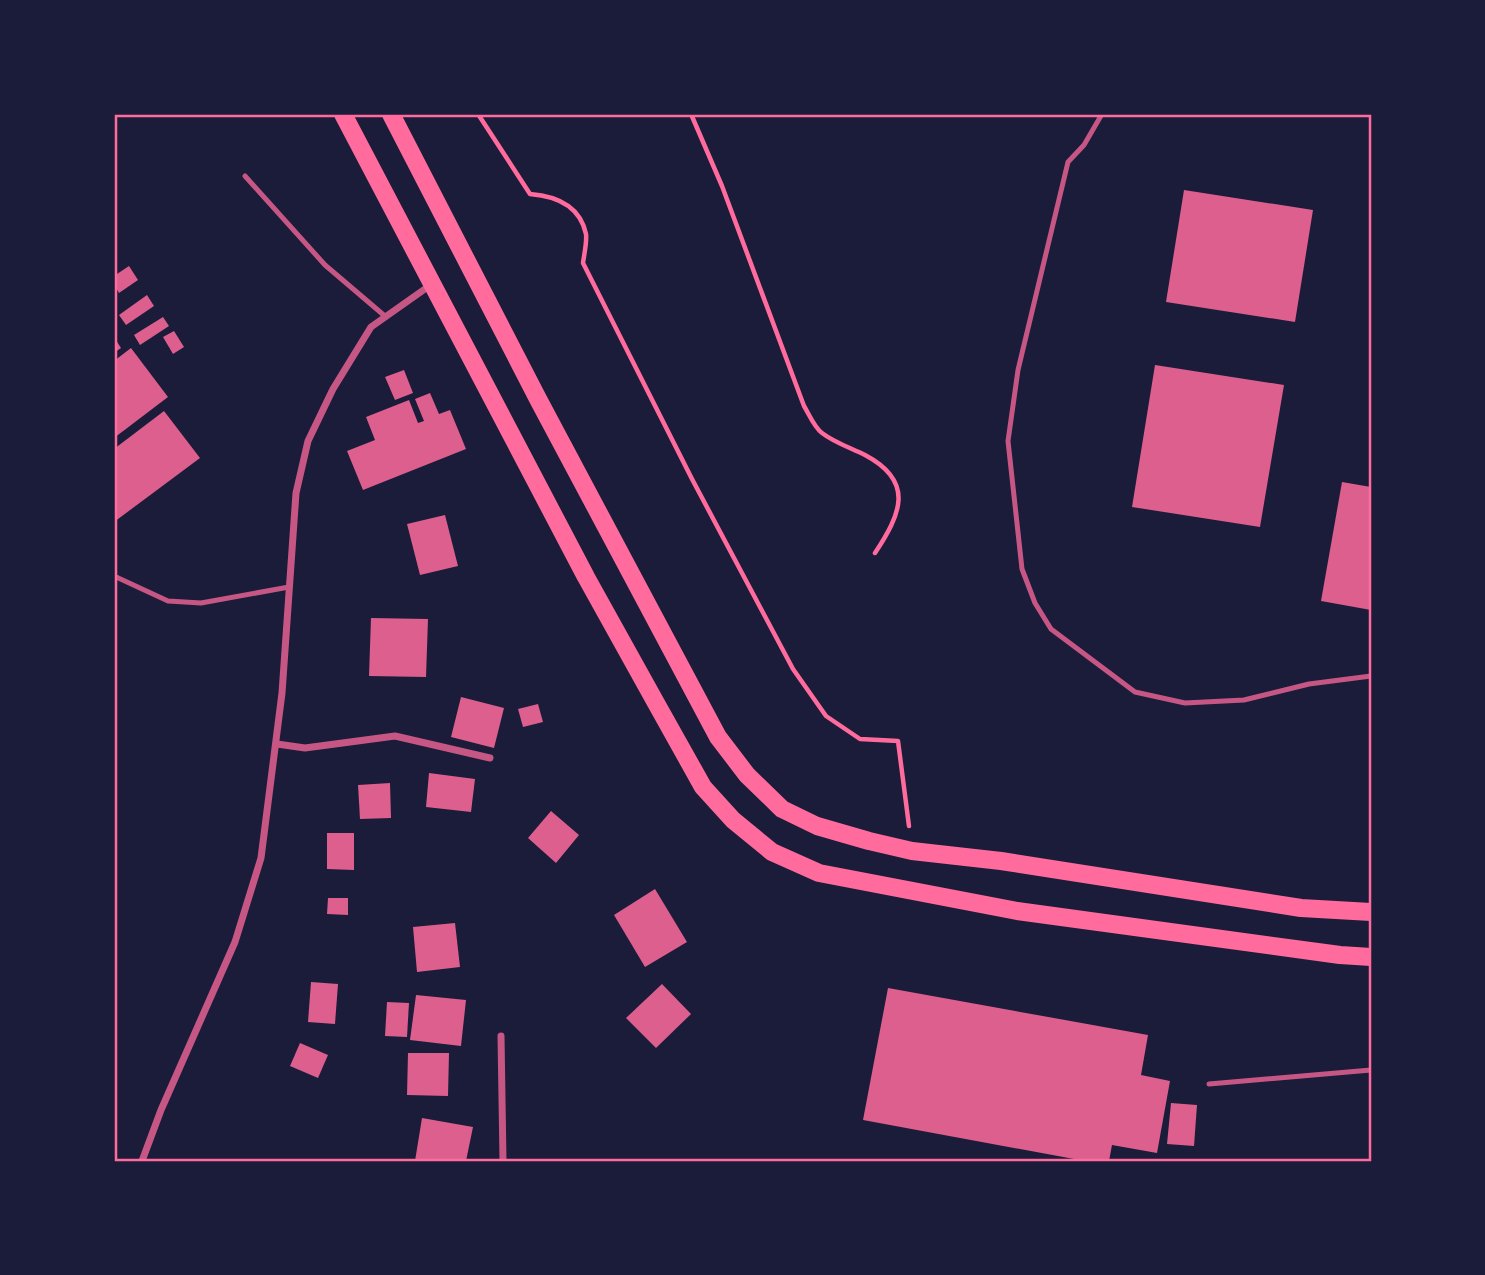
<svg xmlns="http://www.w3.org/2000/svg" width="1485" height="1275" font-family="Literata,serif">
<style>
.building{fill:#dd5f8e}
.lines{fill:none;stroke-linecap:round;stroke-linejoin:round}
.path{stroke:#ff6b9d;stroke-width:4.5}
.service{stroke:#c65784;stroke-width:5}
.minor{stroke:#c65784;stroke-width:7}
.primary{stroke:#ff6b9d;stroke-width:18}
.neatline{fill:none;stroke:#ff6b9d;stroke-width:2.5}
</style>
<rect width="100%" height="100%" fill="#1b1b3a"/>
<g class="building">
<polygon points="1184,190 1313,210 1295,322 1166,302"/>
<polygon points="129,266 138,280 119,293 114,284 114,276"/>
<polygon points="147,295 154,306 126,325 119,315"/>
<polygon points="163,317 169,326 140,345 134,335"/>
<polygon points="174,331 184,347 173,354 163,337"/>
<polygon points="114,337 121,348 114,353"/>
<polygon points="131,348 168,397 114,438 114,361"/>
<polygon points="1155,365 1284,385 1260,527 1132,507"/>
<polygon points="404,370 413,393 395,400 385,377"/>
<polygon points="430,393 439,414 450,410 466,449 363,490 347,451 375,440 366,417 409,400 418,423 424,421 415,399"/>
<polygon points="164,411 200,458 114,522 114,449"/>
<polygon points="1342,482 1371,487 1371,610 1321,601"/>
<polygon points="445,515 458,566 420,575 407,524"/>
<polygon points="371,618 428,619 426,677 369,676"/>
<polygon points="461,697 504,708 494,748 451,737"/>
<polygon points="538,704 543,722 523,727 518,709"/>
<polygon points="429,773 475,779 471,812 426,807"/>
<polygon points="390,783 391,818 360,819 358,785"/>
<polygon points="551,811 579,835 556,863 528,838"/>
<polygon points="327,833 354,833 354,870 327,869"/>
<polygon points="655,889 687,942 645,967 614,915"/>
<polygon points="328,898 348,898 348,915 327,914"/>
<polygon points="455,923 460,967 417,972 413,927"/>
<polygon points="311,982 338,984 335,1024 308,1022"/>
<polygon points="662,984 691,1014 656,1048 626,1018"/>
<polygon points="888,988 1148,1035 1141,1075 1170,1081 1157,1153 1112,1145 1109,1161 1085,1161 863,1120"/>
<polygon points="416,995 466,1000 461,1046 410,1040"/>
<polygon points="387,1002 409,1003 407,1037 385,1036"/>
<polygon points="300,1043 328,1055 318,1078 290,1066"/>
<polygon points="408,1053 449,1053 448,1096 407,1095"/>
<polygon points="1171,1103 1197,1105 1194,1146 1167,1144"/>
<polygon points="422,1118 473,1127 466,1161 415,1161"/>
</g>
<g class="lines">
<g class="path">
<path d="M478,114L530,194C556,196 580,206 586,234C587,243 584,255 583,263L692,479L793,669L826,716L860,739L898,741L909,826"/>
<path d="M691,114L722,186L804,406C809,414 814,427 822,433C835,443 851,448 865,455C916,482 900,515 875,553"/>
</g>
<g class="service">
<polyline points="1102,114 1084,145 1068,162 1018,370 1008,441 1022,569 1035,603 1051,629 1135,692 1185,703 1244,700 1309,684 1371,676"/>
<polyline points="245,176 325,265 386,317"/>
<polyline points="114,576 168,601 201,603 289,587"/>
<polyline points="1209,1084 1371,1070"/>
</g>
<g class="minor">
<polyline points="277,744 305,748 395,736 490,758"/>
<polyline points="501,1036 503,1161"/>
<polyline points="142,1161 161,1110 235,942 261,858 282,693 296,493 308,441 333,389 371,327 432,284"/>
</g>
<g class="primary">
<polyline points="343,114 586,577 656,703 703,787 733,820 772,852 819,873 1017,911 1340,955 1371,957"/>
<polyline points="391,114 538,399 718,737 747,775 782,809 817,826 869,841 912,851 1001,861 1301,908 1371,912"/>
</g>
</g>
<rect width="1485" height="1275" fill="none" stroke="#1b1b3a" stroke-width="231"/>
<rect x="116" y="116" width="1254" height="1044" class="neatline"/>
</svg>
